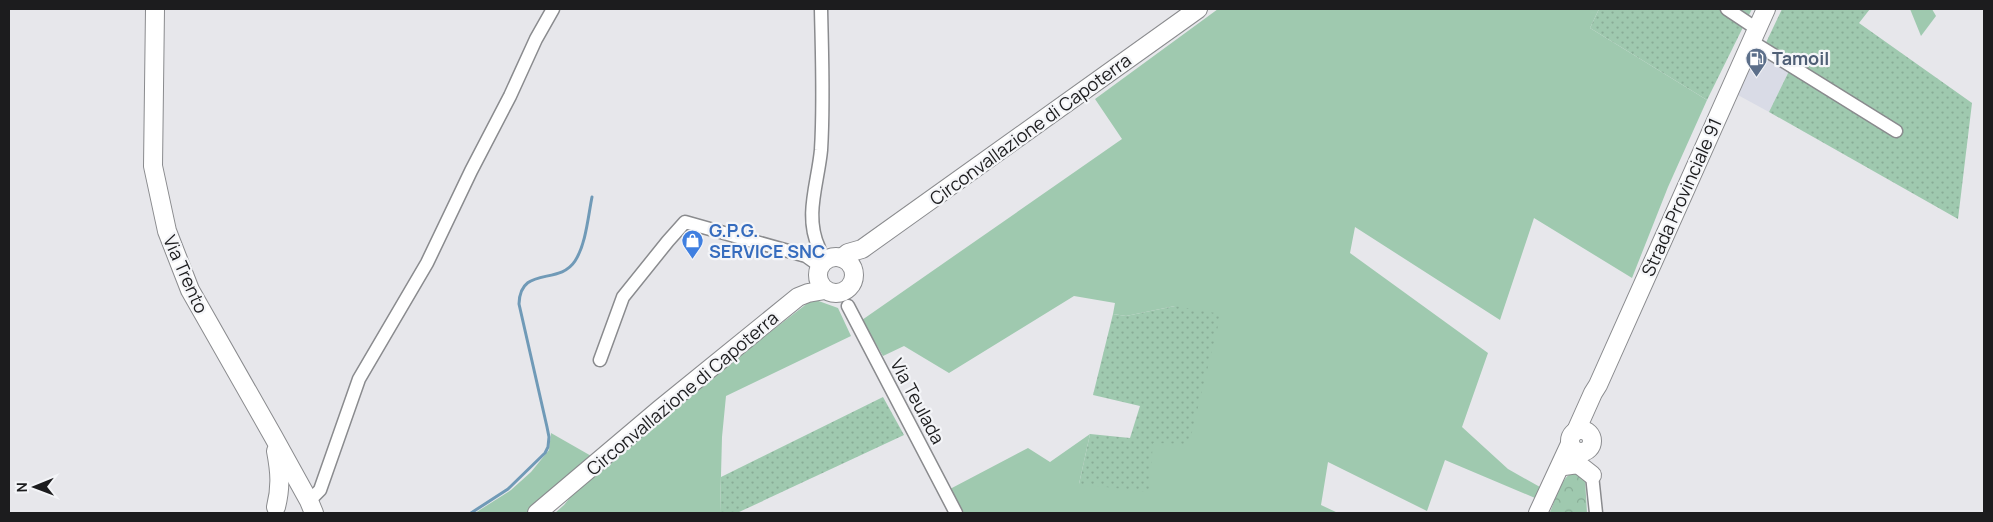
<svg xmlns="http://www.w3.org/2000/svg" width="1993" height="522" font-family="Manrope,sans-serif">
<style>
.built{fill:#d9dbe6}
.grass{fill:#9fc9af}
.park{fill:url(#park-crowns)}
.garden{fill:url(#garden-dots)}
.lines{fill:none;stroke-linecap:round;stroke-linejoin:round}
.stream{stroke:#709ab7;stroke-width:3}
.street-casing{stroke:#8a8b8e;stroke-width:15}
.secondary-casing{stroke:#8a8b8e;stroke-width:20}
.street{stroke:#fff;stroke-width:12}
.secondary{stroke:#fff;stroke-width:18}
.labels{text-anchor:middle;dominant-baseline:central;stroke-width:4.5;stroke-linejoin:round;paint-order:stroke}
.service-label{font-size:18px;font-weight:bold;fill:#4e5e75;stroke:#f4f5f8;text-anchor:start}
.street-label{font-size:18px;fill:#1c1c1e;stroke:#f4f5f8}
.shop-label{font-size:18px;font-weight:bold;fill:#366cbe;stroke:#f4f5f8;text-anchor:start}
</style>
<defs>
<pattern id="park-crowns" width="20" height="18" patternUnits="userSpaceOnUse" patternTransform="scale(1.25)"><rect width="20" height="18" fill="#9fc9af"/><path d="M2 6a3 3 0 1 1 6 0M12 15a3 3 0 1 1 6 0" fill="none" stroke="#88ac96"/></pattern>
<pattern id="garden-dots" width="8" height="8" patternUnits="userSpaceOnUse" patternTransform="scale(1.25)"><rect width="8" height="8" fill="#9fc9af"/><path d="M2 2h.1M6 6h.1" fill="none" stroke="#88ac96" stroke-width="1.8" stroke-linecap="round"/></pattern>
</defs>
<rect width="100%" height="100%" fill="#e7e7eb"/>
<polygon class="built" points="1756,49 1790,69 1769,112 1736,94"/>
<g class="grass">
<polygon points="1218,9 1599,9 1590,28 1707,100 1668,187 1632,278 1534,218 1500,320 1355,227 1350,253 1488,353 1462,427 1508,469 1540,487 1535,498 1445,460 1427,511 1328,462 1321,505 1338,513 964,513 950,489 1028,448 1050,462 1090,434 1079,484 1153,443 1175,306 1126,316 1113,314 1115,303 1074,296 949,373 904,346 883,356 862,320 1122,139 1095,99"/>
<polygon points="1910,9 1932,9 1936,16 1921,36"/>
<polygon points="813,299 838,308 851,336 726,396 722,437 720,513 555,513 564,505 576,490 688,395"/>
<polygon points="551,433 593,457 528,513 475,513 511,490 531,472 549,450"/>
</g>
<path class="park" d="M1576,472L1585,479L1587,513L1550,512C1556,499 1561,474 1576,472Z"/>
<g class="garden">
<polygon points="1599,9 1752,9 1707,100 1590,28"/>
<polygon points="1782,9 1870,9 1859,23 1972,103 1958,219 1769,112 1790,69 1762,51"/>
<polygon points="1175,306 1221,314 1189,444 1153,443 1149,492 1079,484 1090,434 1130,438 1140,406 1093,395 1113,314 1126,316"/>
<polygon points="883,397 904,435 737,513 720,513 721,477"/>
</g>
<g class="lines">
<path class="stream" d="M471,513L508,489L545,453L548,447L549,437L547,427L519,304C520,265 559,286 575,261C586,244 588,217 592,197"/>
<defs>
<g id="street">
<polyline points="1727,9 1757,29"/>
<polyline points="1751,41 1896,131"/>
<path d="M819,248C804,216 818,183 821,150C824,103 822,56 821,9"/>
<polyline points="848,306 956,513"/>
<polyline points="600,360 623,297 668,241 685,222 806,256 820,266"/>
<polyline points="1592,475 1596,513"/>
<polyline points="309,501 320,490 359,379 427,263 471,171 510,96 536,39 553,9"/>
</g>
<g id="secondary">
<polyline points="155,9 153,166 167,231 190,290 273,436 309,501 314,513"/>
<circle cx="836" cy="275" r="18"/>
<polyline points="842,258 848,253 862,249 1198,9"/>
<circle cx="1581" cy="441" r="11"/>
<polyline points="1576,431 1593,393 1598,385 1766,9"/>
<path d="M276,451C280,472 281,487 276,507"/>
<polyline points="1564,466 1578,464 1592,475"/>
<polyline points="537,513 660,409 798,297 808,293 825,290"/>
<polyline points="1538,513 1570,444"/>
</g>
</defs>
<use href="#street" class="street-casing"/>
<use href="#secondary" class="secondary-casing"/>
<use href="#street" class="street"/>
<use href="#secondary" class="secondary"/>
</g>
<defs>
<symbol id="fuel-pin" viewBox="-11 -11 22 30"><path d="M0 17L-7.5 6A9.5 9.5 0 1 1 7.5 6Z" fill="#5c6f8a" stroke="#f4f5f8"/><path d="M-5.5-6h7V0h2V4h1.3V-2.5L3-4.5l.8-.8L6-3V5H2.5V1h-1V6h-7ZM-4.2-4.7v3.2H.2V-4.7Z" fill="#fff"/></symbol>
<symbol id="shop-pin" viewBox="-11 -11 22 30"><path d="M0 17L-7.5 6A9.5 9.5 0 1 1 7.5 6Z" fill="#3f7fe0" stroke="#f4f5f8"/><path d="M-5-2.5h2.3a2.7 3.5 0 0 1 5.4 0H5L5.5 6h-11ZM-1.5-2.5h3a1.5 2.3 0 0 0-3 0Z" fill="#fff"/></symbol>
</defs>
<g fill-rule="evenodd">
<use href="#fuel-pin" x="1744" y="46" width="25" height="34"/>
<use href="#shop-pin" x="680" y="228" width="25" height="34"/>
</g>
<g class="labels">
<g class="service-label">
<text x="1772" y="58">Tamoil</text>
</g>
<g class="street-label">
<text transform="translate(1030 129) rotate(-36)">Circonvallazione di Capoterra</text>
<text transform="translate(1681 197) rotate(-66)">Strada Provinciale 91</text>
<text transform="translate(186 274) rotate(66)">Via Trento</text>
<text transform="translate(682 393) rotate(-40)">Circonvallazione di Capoterra</text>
<text transform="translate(918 401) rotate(62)">Via Teulada</text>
</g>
<g class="shop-label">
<text x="709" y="230">G.P.G.<tspan x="709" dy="21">SERVICE SNC</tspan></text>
</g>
</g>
<rect width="1993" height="522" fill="none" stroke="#1c1c1e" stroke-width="20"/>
<g transform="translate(35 487) rotate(269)" stroke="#f4f5f8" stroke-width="4" paint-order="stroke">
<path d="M0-4L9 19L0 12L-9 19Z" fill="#1c1c1e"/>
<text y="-8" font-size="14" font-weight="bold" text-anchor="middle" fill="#1c1c1e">N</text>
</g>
</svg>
